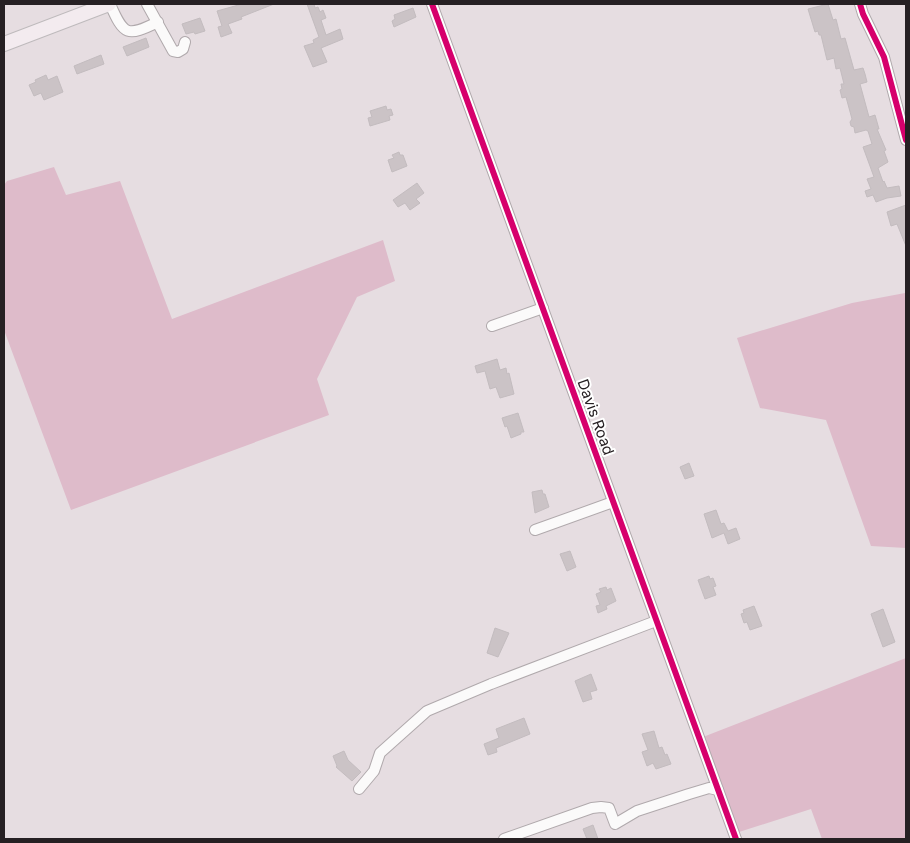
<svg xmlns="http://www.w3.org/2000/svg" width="910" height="843" font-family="Inter,sans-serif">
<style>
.green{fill:#debbca}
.building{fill:#cbc3c6;stroke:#c3bcbf}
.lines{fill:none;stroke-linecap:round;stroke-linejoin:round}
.minor-casing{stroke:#b0a9ac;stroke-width:12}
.major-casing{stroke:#bebabc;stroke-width:16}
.minor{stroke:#fbfafa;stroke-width:10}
.major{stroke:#f3ebef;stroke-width:14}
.cycleway-casing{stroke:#fff;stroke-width:9}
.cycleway{stroke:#d6006c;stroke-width:6}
.labels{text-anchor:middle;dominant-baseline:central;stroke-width:4;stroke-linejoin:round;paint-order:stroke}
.street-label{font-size:15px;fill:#262023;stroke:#fff}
</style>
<rect width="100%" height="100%" fill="#e6dde1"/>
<g class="green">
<polygon points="54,167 66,195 120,181 172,319 383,240 395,281 357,297 317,379 329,415 71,510 4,330 4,185 7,181"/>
<polygon points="905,293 906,548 871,546 826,420 760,408 737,338 852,303"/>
<polygon points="906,658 906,839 822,839 811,809 739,832 703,737"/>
</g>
<g class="building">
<polygon points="242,4 274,4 241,17 242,19 228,24 232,33 221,37 218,27 222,26 217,11"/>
<polygon points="307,4 314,4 315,8 318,7 320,12 323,10 326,18 321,20 326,35 340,29 343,39 321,48 327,62 313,67 304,46 314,43 313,40 319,37"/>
<polygon points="828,4 833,20 836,19 841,39 845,38 854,70 863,68 865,74 867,82 860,84 869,117 875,115 879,129 877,129 886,150 884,151 888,162 878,168 883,182 884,181 887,188 899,186 901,196 887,198 876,202 873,195 867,197 865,191 871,189 867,179 874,177 863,147 872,144 868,131 866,130 855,133 854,127 851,126 850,122 852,119 846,97 842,98 840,90 842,89 841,84 844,84 840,68 836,69 834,58 827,60 821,35 819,35 818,31 815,32 808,9"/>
<polygon points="413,8 416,17 394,27 392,21 395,19 394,15"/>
<polygon points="200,18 205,31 195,34 194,32 186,34 182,24"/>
<polygon points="146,38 149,47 127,56 123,47"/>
<polygon points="101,55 104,64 77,74 74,66"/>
<polygon points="46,75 48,80 57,76 63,92 44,100 41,93 34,96 29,85 36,82 35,80"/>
<polygon points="386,106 387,110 391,109 393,115 389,116 390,120 370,126 368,118 372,117 370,111"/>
<polygon points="399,152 400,155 403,155 407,166 392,172 388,160 394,158 392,155"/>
<polygon points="417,183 424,193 416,199 420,203 410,210 405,203 398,207 393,200"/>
<polygon points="906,205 906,246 897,224 891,226 887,212"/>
<polygon points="497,359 500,370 506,368 507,374 509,373 514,394 500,398 496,387 490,389 485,371 477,373 475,366"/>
<polygon points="518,413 524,432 521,432 521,434 511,438 507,426 505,427 502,418"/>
<polygon points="689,463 694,476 685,479 680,467"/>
<polygon points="542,490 543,494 545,494 549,507 535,513 532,492"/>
<polygon points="716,510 721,524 724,523 728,531 736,528 740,539 728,544 724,533 712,538 704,514"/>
<polygon points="570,551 576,567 567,571 560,554"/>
<polygon points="709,576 710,579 713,578 716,586 713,587 716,595 705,599 698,580"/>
<polygon points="606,587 607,590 611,588 616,601 606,606 607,609 598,613 596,606 600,605 596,594 601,592 599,589"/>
<polygon points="754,606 762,626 750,630 747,622 744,623 741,614 744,613 743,610"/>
<polygon points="883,609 895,642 883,647 871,614"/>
<polygon points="495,628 509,633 498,657 487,653"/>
<polygon points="591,674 597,690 590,692 592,699 583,702 575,681"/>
<polygon points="524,718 530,734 496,748 497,752 488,755 484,744 499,738 496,729"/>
<polygon points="654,731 659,748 662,747 665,755 667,754 671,764 656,769 653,763 647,766 642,752 648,750 642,734"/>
<polygon points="344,751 348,760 361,772 352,781 336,767 337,766 333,756"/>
<polygon points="593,825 598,839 587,839 583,829"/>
</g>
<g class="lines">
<defs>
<g id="minor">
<path d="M110,4C124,36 127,37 158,22"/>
<polyline points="147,4 173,51 178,52 183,49 185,42"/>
<polyline points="432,4 736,839"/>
<polyline points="860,4 863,14 884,57 906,140"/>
<polyline points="492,326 543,308"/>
<polyline points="535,530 613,502"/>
<polyline points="359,789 374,771 380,753 427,711 491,684 656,621"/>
<polyline points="504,839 592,808 601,807 609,808 615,824 637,811 689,794 709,788 718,790"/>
</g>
<polyline id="major" points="4,44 109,4"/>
</defs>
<use href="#minor" class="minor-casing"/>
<use href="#major" class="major-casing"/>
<use href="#minor" class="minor"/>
<use href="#major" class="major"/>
<defs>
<g id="cycleway">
<polyline points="432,4 736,839"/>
<polyline points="860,4 863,14 884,57 906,140"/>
</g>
</defs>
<use href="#cycleway" class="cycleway-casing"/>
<use href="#cycleway" class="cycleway"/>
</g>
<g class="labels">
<g class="street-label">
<text transform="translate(596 417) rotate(70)">Davis Road</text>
</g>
</g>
<rect width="910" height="843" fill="none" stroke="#262023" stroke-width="10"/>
</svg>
